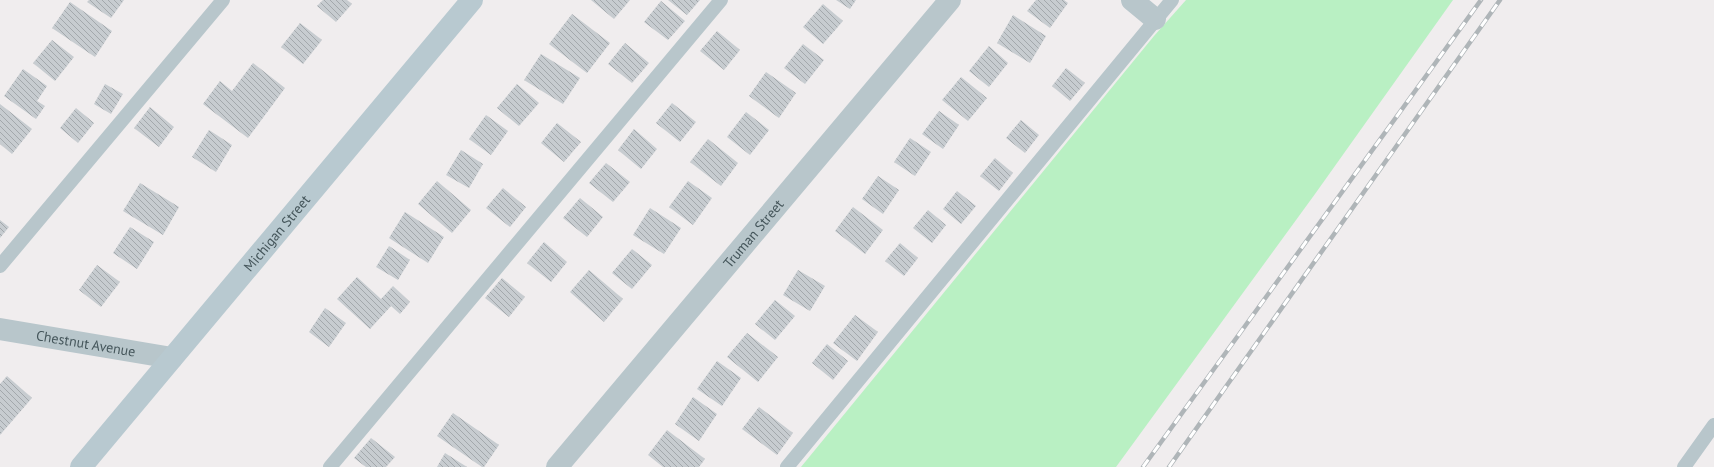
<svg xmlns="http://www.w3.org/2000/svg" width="1714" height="467" font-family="'PT Sans',sans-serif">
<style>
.green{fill:#b9f0c3}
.building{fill:url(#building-back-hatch)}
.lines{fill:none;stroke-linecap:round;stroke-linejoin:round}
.service{stroke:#b8c6cb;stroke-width:14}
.minor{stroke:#b8c6cb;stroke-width:22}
.secondary{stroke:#b8c9d0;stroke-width:22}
.rail-casing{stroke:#afb5b8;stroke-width:4.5}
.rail{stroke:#fff;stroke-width:3;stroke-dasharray:9;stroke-linecap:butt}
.labels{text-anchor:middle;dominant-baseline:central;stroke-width:4;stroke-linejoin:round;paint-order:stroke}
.street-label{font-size:14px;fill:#45565b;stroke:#fff}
</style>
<defs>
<pattern id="building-back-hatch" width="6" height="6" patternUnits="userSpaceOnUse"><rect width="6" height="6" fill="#c7ccd0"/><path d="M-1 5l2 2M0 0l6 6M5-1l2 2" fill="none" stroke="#a3a8ac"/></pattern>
</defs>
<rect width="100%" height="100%" fill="#f0edee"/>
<polygon class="green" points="1186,0 1453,0 1315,194 1116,467 801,467 1154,36"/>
<g class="building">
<polygon points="89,0 124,0 111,18 87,2"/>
<polygon points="323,0 347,0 352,4 336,22 317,6"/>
<polygon points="591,0 630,0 614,19"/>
<polygon points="668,0 700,0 687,15"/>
<polygon points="836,0 856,0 850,9"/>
<polygon points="1036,0 1064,0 1068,3 1050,28 1027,11"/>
<polygon points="661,1 685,21 668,40 644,22"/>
<polygon points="70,2 112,31 95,57 52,28"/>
<polygon points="823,4 843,21 823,44 803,27"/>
<polygon points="572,14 610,43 587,73 549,44"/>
<polygon points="1013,15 1046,36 1030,63 997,43"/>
<polygon points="300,23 322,40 303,64 281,47"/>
<polygon points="717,31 740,50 724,70 700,51"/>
<polygon points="52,40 74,57 55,81 33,63"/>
<polygon points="625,43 649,63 632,83 608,64"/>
<polygon points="803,44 824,60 805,84 784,68"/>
<polygon points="989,46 1008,63 989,87 969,71"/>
<polygon points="541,54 580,78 563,104 524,80"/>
<polygon points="253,63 285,88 248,138 203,104 220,81 232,91"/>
<polygon points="1066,68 1085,83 1070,101 1052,86"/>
<polygon points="23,69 47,86 37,101 45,106 36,119 4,96"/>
<polygon points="766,72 796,93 779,118 749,96"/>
<polygon points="961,77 987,98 968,121 942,100"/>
<polygon points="105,84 123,94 111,114 94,104"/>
<polygon points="517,84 539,103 519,126 497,108"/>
<polygon points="672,103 696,122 680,142 656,123"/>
<polygon points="0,104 32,129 12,154 0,144"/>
<polygon points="150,107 174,127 159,147 134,128"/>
<polygon points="76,108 94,123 78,143 60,128"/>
<polygon points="939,111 959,125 943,149 922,134"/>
<polygon points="746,112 769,130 750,155 727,137"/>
<polygon points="486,115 508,131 491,155 469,139"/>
<polygon points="1021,120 1039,135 1025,153 1006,138"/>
<polygon points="557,123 581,142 564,162 541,143"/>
<polygon points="634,129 657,149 641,169 618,150"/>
<polygon points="209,130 232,145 216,172 192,157"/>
<polygon points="910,138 931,152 915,176 894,162"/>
<polygon points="708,139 738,163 721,186 690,162"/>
<polygon points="461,150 483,164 469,188 446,175"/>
<polygon points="995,158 1013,173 999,191 980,176"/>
<polygon points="606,163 630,182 613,202 589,183"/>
<polygon points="878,176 899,190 883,214 862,199"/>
<polygon points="437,181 471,210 452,233 418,204"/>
<polygon points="688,181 712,198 693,225 669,207"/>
<polygon points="140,183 179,207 163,235 123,211"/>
<polygon points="503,188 526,207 510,227 486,208"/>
<polygon points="957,191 976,206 961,224 943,209"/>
<polygon points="580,198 603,217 587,237 563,218"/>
<polygon points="853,207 883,230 865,254 835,231"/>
<polygon points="650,208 681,228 664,254 633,235"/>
<polygon points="928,210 946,225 932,243 913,228"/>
<polygon points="405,212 444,237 428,263 389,238"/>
<polygon points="0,220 9,227 0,238"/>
<polygon points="130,227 154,242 137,269 113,253"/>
<polygon points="544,242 567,262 551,282 527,263"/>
<polygon points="900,243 918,258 904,276 885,261"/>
<polygon points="389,246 410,260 398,280 376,267"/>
<polygon points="632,249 652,265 632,289 612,273"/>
<polygon points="97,265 120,282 101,307 79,290"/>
<polygon points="589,270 623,299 604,322 570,292"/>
<polygon points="798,270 825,286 810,311 783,295"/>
<polygon points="357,277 381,299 393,286 410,302 400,314 391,306 370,329 337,299"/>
<polygon points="502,278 525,297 509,317 485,298"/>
<polygon points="775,300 795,316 775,340 755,324"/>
<polygon points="325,308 346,323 329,347 309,332"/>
<polygon points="855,315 878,332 857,361 833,343"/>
<polygon points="747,333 778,357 758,382 727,357"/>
<polygon points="827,344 848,361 833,380 812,363"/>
<polygon points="717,361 741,378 722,406 697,389"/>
<polygon points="7,376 32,398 0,435 0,384"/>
<polygon points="693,397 717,414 699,441 675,424"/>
<polygon points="759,407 793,433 777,455 742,429"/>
<polygon points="453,413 499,445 484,467 482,467 437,436"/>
<polygon points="667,430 705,459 699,467 663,467 648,455"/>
<polygon points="371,438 395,457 386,467 366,467 354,458"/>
<polygon points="445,453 467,467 437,467"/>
</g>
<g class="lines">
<g class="service">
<polyline points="0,266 223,0"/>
<polyline points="330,467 721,0"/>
<polyline points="787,467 1172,0"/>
<polyline points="1684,467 1714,425"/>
</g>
<g class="minor">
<polyline points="1132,0 1155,19"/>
<path id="s1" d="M0,329L172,358"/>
<path id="s2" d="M557,467L950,0"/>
</g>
<path class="secondary" id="s3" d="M81,467L472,0"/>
<defs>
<g id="rail">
<polyline points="1143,467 1481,0"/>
<polyline points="1169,467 1500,0"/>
</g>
</defs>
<use href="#rail" class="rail-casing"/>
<use href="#rail" class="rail"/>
</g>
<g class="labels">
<g class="street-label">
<text stroke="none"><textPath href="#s3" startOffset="305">Michigan Street</textPath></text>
<text stroke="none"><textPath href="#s2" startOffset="305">Truman Street</textPath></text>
<text stroke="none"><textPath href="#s1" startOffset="87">Chestnut Avenue</textPath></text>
</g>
</g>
</svg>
